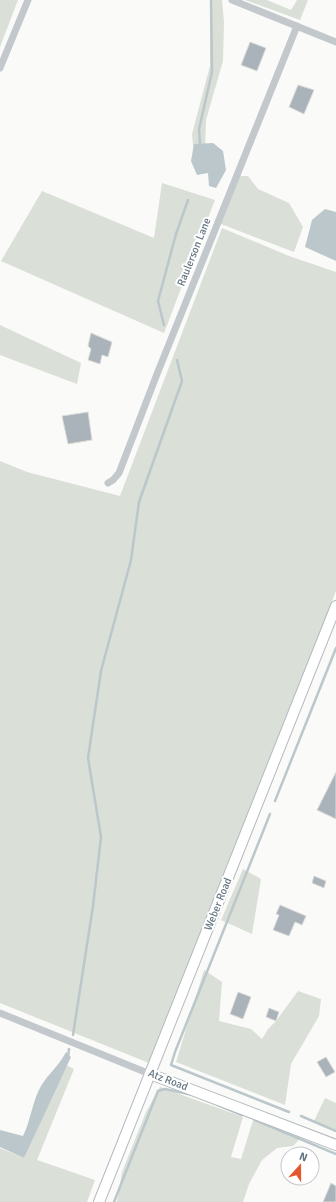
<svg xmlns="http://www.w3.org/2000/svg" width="336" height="1202" font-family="Signika,sans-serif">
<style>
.green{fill:#dadfd7}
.water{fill:#bbc7cb}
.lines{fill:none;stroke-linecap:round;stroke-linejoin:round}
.stream{stroke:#bbc7cb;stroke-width:2.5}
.building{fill:#aab3b9;stroke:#dcdcda}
.secondary-casing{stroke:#b3babf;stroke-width:12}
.street{stroke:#c3c8cc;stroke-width:7}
.secondary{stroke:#fff;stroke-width:10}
.labels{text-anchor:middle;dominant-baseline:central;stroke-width:4;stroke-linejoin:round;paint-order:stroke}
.street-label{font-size:11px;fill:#657683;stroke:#fff}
</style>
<rect width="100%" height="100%" fill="#fafaf8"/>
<g class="green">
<polygon points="0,0 18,0 0,47"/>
<polygon points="210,0 222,0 224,22 223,61 206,120 205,154 194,156 192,134 210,66"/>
<polygon points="245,0 267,0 291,10 297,0 308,0 300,20"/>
<polygon points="241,176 248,176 258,189 289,203 303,227 294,252 221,224 238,178"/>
<polygon points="162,183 215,200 164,333 1,261 42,191 154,238"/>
<polygon points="222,228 289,256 336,272 336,591 149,1063 0,1003 0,461 27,472 120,496"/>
<polygon points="0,325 81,363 77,384 0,355"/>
<polygon points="243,869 261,879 252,934 221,920"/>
<polygon points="204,970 222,982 219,1021 251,1029 262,1039 268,1029 276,1021 298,991 321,999 319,1016 291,1064 285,1105 176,1062"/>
<polygon points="66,1065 74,1069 37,1160 95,1180 87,1202 0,1202 0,1148 24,1158"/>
<polygon points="160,1087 243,1117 231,1157 241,1159 255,1114 306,1133 293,1146 277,1148 262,1160 249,1184 243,1202 117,1202 122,1172 146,1112"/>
<polygon points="325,1098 336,1103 336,1130 314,1121"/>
</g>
<g class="water">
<polygon points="213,143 223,151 226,170 216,188 209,186 208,173 197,175 191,161 194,144"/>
<polygon points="325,209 336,212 336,261 305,247 312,220"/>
<path d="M66,1052L71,1057L24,1158L0,1147V1130L23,1136C31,1120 32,1102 41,1086C48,1074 59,1066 66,1052Z"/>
</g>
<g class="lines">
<g class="stream">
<polyline points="200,145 199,129 212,72 211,0"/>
<polyline points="164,325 158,301 176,234 188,200"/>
<polyline points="275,801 336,648"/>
<polyline points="270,814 175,1052 171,1065 289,1112"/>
<polyline points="73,1035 93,906 101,837 88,758 101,671 131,560 139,502 182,381 177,360"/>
<polyline points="68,1057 69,1049"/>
<polyline points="218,1105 242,1115"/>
<polyline points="301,1116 336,1131"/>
<polyline points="255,1120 336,1154"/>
<polyline points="114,1202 158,1091 165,1089 193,1095"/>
</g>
</g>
<g class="building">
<polygon points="250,42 266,48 257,71 241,65"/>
<polygon points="298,85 314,90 304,114 289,107"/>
<polygon points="91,333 112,342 108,357 102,355 100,364 88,360 91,349 88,346"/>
<polygon points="88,412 92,440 68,444 62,416"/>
<polygon points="336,772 336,819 317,810"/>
<polygon points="314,876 326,881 324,888 312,883"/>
<polygon points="280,905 306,916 302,925 295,922 289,936 273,930 279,915 276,914"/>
<polygon points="238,992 251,997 243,1019 230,1014"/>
<polygon points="269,1008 279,1012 276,1021 266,1017"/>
<polygon points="326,1057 335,1072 326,1077 317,1062"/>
<polygon points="331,1183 336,1186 336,1202 323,1202"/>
</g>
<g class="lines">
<defs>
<g id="secondary">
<polyline points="150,1074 336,1145"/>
<polyline points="99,1202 336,606"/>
</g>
</defs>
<use href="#secondary" class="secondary-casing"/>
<g class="street">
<polyline points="232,0 336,42"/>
<polyline points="0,68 28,0"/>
<polyline points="108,483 113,480 119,473 157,374 297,26"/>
<polyline points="0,1013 150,1074"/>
</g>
<use href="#secondary" class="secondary"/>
</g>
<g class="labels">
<g class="street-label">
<text transform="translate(194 252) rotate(-68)">Raulerson Lane</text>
<text transform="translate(218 904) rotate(-68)">Weber Road</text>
<text transform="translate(168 1080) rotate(21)">Atz Road</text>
</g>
</g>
<g transform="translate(300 1166) rotate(21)"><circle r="19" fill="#ffffff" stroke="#c1c8cd"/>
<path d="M0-3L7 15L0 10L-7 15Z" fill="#e4572e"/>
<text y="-6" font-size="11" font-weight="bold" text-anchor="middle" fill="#657683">N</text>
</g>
</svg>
